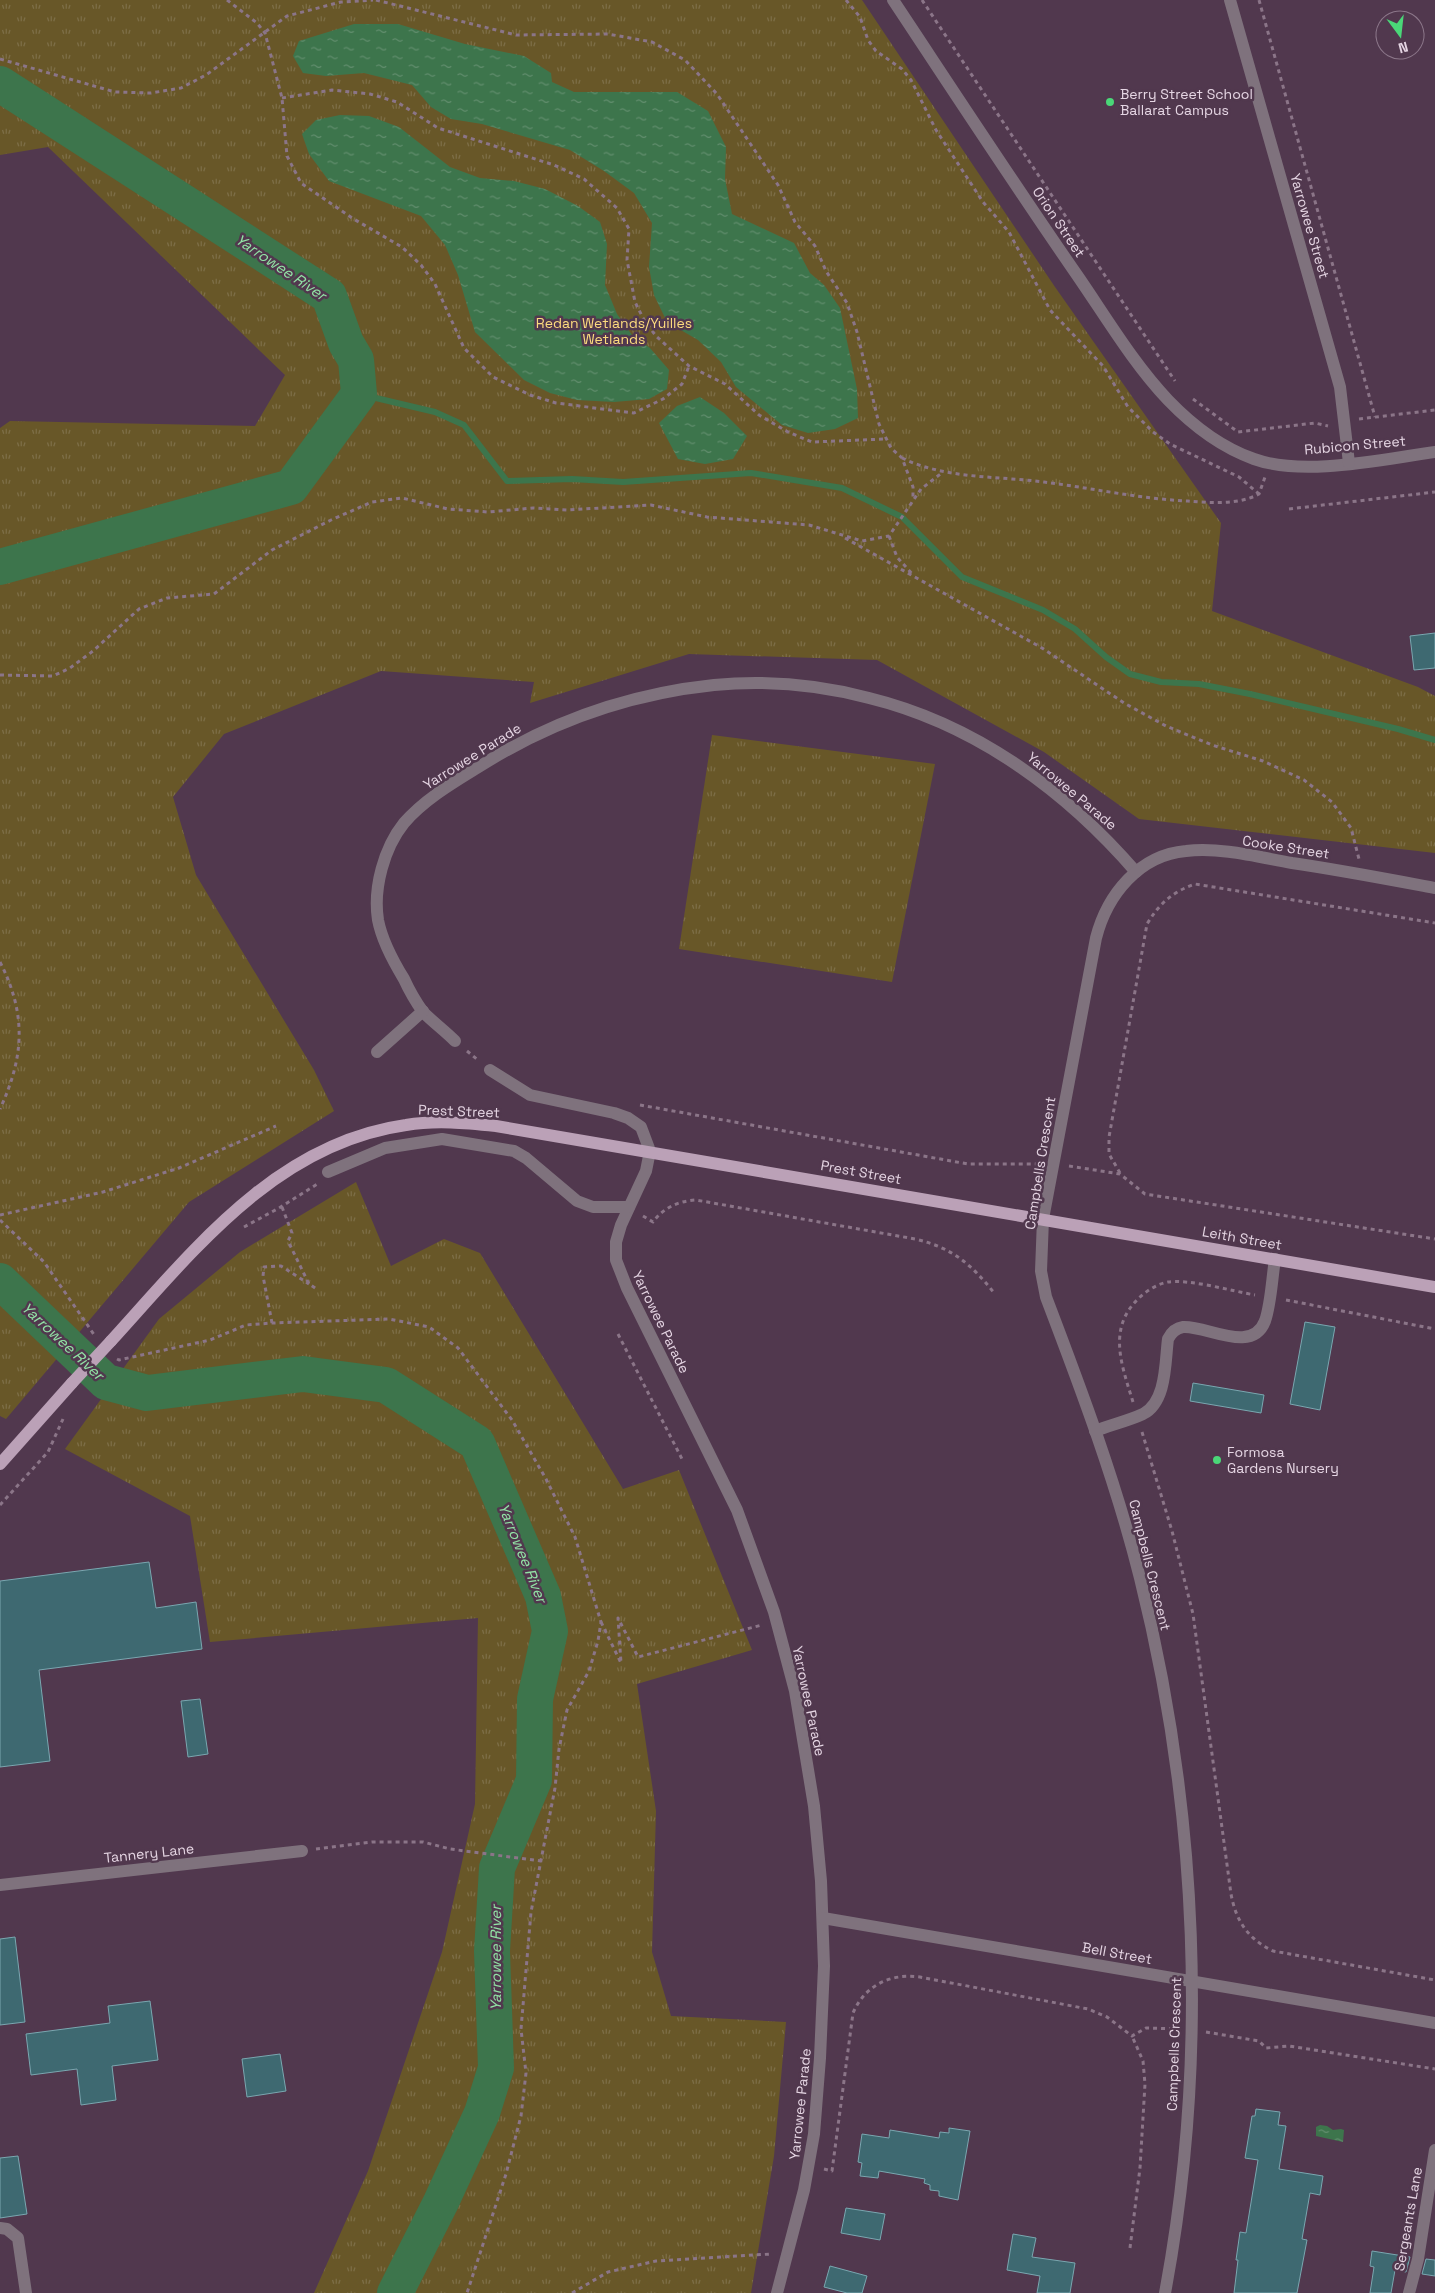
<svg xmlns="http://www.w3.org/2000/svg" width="1435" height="2293" font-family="'Space Grotesk',sans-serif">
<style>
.park{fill:url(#park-tufts)}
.water{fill:url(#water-ripples)}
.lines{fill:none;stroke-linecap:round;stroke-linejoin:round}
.stream{stroke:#3d754c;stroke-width:6}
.river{stroke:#3d754c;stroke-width:36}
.building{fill:#3e6971;stroke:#7aa7b0}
.path{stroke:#8b7588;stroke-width:3;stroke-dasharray:4 4;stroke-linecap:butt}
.minor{stroke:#7f727d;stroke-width:12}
.major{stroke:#bba1b7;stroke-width:12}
.major-bridge{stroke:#bba1b7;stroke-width:12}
.poi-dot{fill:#4ad778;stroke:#51384e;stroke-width:2}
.labels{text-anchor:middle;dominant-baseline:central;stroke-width:5;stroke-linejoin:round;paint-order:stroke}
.poi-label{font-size:14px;fill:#e5d5e3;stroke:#51384e;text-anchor:start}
.street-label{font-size:14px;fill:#e5d5e3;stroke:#51384e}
.park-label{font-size:14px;fill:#fcdb7e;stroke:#51384e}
.water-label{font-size:15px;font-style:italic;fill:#92e3a5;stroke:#51384e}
</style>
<defs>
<pattern id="park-tufts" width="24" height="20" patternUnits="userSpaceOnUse" patternTransform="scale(1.25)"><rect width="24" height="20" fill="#685728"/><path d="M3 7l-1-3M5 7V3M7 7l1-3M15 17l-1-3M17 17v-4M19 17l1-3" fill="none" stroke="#7d6e47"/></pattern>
<pattern id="water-ripples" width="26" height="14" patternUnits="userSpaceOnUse" patternTransform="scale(1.25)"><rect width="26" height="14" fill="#3d754c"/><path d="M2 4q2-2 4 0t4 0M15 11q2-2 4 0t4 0" fill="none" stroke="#628e6e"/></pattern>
</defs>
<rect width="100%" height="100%" fill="#51384e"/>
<g class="park">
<polygon points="0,0 862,0 1055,287 1221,523 1212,611 1418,687 1435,696 1435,853 1139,819 1044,752 877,660 689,654 530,703 534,682 381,671 224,734 173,797 196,875 314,1070 334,1111 189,1202 6,1419 0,1416 0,428 10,421 255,426 285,375 48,147 0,155"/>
<polygon points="712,735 935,764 892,982 679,949"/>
<polygon points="356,1182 391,1266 444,1239 480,1253 623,1489 679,1470 752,1650 637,1684 656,1811 652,1952 671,2016 786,2022 774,2156 751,2293 314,2293 368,2171 442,1952 475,1804 478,1618 210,1642 190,1516 65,1449 159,1319 240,1252"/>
</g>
<g class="water">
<polygon points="354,24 398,24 465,44 524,56 551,73 552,82 574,92 677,92 708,111 726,147 725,179 732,214 794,243 810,273 824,285 840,308 857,389 858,418 835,429 808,433 782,425 736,387 721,362 698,340 667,322 654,295 649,267 652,223 634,193 604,171 570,150 482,124 451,119 431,107 412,85 364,73 326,76 303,73 293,56 299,41"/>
<polygon points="340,115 369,116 399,127 450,167 480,178 514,181 545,189 578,206 600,222 607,244 605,285 617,314 632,335 650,348 669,370 667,389 649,399 614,402 577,400 550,393 524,380 475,332 458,275 445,245 421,216 329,181 309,154 302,134 316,120"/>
<polygon points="700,397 724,413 747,436 733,459 705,464 678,459 659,423 677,406"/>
<polygon points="1320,2125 1327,2126 1333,2130 1341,2129 1344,2130 1343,2142 1316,2136 1316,2127"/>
</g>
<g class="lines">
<polyline class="stream" points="359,394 435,412 464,425 507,481 572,479 623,482 751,473 842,488 902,517 962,577 1043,610 1075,629 1106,657 1130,674 1161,682 1199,684 1250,694 1398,729 1435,740"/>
<g class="river">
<polyline points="0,84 329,296 346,343 356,360 359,394 291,487 0,567"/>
<polyline points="0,1281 106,1382 147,1393 303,1374 386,1385 477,1443 543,1596 550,1631 535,1699 534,1780 497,1868 492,1951 496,2068 482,2113 441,2202 395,2293"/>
</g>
</g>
<g class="building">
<polygon points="1435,633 1435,668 1414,670 1410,636"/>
<polygon points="1305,1322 1335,1327 1320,1410 1290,1404"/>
<polygon points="1193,1383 1264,1395 1261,1413 1190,1401"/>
<polygon points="149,1562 156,1608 196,1602 202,1649 39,1670 50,1761 0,1767 0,1581"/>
<polygon points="200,1699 208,1754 188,1757 181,1701"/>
<polygon points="15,1937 25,2022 0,2025 0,1939"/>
<polygon points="150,2001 158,2060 112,2066 116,2100 81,2105 77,2069 31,2075 26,2034 110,2023 108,2006"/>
<polygon points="280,2054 286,2091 247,2097 242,2059"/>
<polygon points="1256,2109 1280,2112 1278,2125 1286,2126 1279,2169 1323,2176 1320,2195 1310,2193 1302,2239 1307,2240 1297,2293 1234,2293 1238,2260 1236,2260 1240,2232 1246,2233 1258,2160 1245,2158 1252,2116 1255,2116"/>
<polygon points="949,2128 970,2131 958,2200 939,2196 939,2191 930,2190 930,2185 924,2183 925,2179 879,2171 878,2178 860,2176 862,2163 858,2162 862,2134 889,2138 890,2130 939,2138 940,2132 949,2133"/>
<polygon points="18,2156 27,2214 0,2218 0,2158"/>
<polygon points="846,2208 885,2214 880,2240 841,2233"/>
<polygon points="1013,2234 1036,2238 1032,2257 1075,2263 1070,2293 1037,2293 1040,2276 1007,2270"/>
<polygon points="1372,2251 1410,2257 1406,2272 1395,2270 1391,2293 1370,2293 1374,2267 1370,2266"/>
<polygon points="1426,2259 1435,2260 1435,2276 1422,2274"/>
<polygon points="830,2266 867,2276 862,2293 847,2293 824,2287"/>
</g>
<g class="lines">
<g class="path">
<polyline points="227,0 257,23 265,33 282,98 287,156 301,183 352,218 402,247 421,265 435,284 464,348 493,377 530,395 556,403 634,413 663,399 682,384 689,366"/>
<polyline points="376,0 516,35 608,34 652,42 685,60 717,94 778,185 795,222 815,246 826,271 847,303 857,332 879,424 891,448 902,458 913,487 913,499"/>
<polyline points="846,0 860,17 868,40 876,51 902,69 911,80 936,130 983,202 1009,232 1050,310 1103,366 1128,407 1153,432 1170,444 1239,477 1259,494"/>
<polyline points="922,0 1175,381"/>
<polyline points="1259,0 1375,417"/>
<polyline points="0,59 115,92 151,93 181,88 206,75 287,16 341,2 373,0"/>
<polyline points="282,98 332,90 370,94 397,102 438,128 554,165 584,179 617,208 629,229 627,260 635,302 644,320 656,336 689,366 725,384 759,415 788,432 812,442 886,439"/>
<polyline points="1193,399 1238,432 1315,423 1328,426"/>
<polyline points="1359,419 1435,410"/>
<path d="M902,458C945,479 997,476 1044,482C1091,488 1141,499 1188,501C1210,503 1239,505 1259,494L1265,477"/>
<polyline points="1289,509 1435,492"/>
<polyline points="889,536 897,557 913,575"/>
<polyline points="845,538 1042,648 1124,703 1166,726 1212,745 1263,761 1304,780 1332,802 1351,828 1359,859"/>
<polyline points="0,675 53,676 70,668 93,651 139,609 167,598 214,594 272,550 331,520 372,502 402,498 448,509 488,512 533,508 567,510 651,505 707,517 809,525 862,541 889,536 921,489 943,472"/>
<path d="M0,962C27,1015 24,1057 0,1109"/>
<polyline points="467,1051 478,1060"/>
<polyline points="640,1105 968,1164 1038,1164"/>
<polyline points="1069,1166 1120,1174 1145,1194 1435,1239"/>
<path d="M1120,1173L1109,1154V1137L1147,924C1159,904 1172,892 1195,884L1435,923"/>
<polyline points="282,1207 292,1233 288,1241 309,1284 318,1290"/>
<polyline points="0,1215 103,1192 179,1168 276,1126"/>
<path d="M643,1216L653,1222C663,1208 678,1201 696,1200L915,1239C953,1248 971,1264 995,1294"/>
<polyline points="0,1220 44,1262 95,1336"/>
<polyline points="244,1227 279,1208 319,1183"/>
<polyline points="1286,1300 1435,1329"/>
<polyline points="272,1323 263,1276 264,1267 281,1266 309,1284"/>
<polyline points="618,1334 682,1459"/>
<polyline points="117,1359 119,1360 210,1340 246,1325 272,1323 389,1319 429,1327 458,1348 512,1420 546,1479 575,1537 601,1622 598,1641 589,1671 567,1710 559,1749 555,1788 531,1912 521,2029 526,2073 521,2116 506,2174 467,2293"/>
<path d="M1133,1402C1122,1366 1107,1329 1138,1299C1146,1291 1157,1284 1168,1282C1190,1279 1232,1291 1255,1295"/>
<path d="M1142,1432L1172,1531L1193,1614L1231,1894C1236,1921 1248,1939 1273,1951L1435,1980"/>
<polyline points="0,1505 48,1452 63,1419"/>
<polyline points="601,1622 621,1663 618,1618 638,1657 762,1625"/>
<polyline points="316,1849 372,1842 423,1842 450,1849 541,1861"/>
<polyline points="1206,2032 1259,2041 1266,2048 1289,2046 1435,2069"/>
<path d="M824,2169L832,2171L853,2013C865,1985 891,1973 920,1977L1088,2009L1107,2017L1132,2036L1146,2028L1177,2029"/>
<polyline points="1130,2248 1140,2168 1145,2084 1143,2061 1132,2036"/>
<polyline points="572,2293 608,2272 656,2261 771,2254"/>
</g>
<g class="minor">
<path d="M893,0C954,92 1014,184 1077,275C1106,317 1133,363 1168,400C1193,426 1220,447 1254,459C1304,477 1383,459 1435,452"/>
<polyline points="1230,0 1340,387 1349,463"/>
<path d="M455,1041C445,1031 433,1022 423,1012C416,1002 409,990 404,979C393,961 382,941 378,920C373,888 384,848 404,823C424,800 451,784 477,768C549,722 628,694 714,685C765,680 820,685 869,698C975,724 1065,790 1136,872"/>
<polyline points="377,1052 423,1011"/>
<polyline points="490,1070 530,1095 614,1113 628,1118 641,1127 650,1151 646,1171 621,1225 616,1242 616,1260 627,1288 737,1510 774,1612 795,1691 814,1806 821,1881 824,1966 820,2058 814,2134 804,2190 777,2293"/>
<polyline points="328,1172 385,1148 442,1139 514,1151 526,1158 577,1201 593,1207 629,1207"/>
<path d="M1095,1431C1110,1425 1128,1421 1143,1414C1167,1402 1165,1361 1168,1339C1171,1333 1176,1328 1183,1327C1206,1325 1252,1355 1265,1321C1271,1304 1272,1278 1275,1259"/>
<polyline points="0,1885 302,1851"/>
<polyline points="823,1918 1435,2023"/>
<polyline points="0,2228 7,2229 18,2238 26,2293"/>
<path d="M1165,2293C1209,2058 1198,1810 1140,1578C1116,1482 1081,1389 1046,1297L1041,1271L1043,1219L1096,938C1107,895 1139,855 1186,851C1221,847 1258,857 1292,863C1340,870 1387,879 1435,888"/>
<polyline points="1409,2293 1418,2259 1435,2150"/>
</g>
<g class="major">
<path d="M111,1341C193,1251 276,1143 406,1125C436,1120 466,1123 496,1126L1435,1287"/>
<polyline points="0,1464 72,1383"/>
</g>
<polyline class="major-bridge" points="72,1383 111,1341"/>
</g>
<g class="poi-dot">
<circle cx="1110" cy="102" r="5"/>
<circle cx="1217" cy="1460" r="5"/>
</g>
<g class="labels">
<g class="poi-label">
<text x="1120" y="94">Berry Street School<tspan x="1120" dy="16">Ballarat Campus</tspan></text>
<text x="1227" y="1452">Formosa<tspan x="1227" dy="16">Gardens Nursery</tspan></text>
</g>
<g class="street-label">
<text transform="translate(1059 222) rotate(56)">Orion Street</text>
<text transform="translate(1310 226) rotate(74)">Yarrowee Street</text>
<text transform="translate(1355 445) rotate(-5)">Rubicon Street</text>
<text transform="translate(472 756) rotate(-32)">Yarrowee Parade</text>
<text transform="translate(1072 791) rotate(40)">Yarrowee Parade</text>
<text transform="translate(1286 847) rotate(9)">Cooke Street</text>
<text transform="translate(459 1111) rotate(2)">Prest Street</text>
<text transform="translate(1040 1163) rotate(-81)">Campbells Crescent</text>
<text transform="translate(861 1172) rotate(10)">Prest Street</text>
<text transform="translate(1242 1238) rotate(10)">Leith Street</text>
<text transform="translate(661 1322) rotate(64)">Yarrowee Parade</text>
<text transform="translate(1150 1565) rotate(76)">Campbells Crescent</text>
<text transform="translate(809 1701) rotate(78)">Yarrowee Parade</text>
<text transform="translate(149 1853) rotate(-6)">Tannery Lane</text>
<text transform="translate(1117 1953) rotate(10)">Bell Street</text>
<text transform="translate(1174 2044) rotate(-88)">Campbells Crescent</text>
<text transform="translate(800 2104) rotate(-84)">Yarrowee Parade</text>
<text transform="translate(1408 2219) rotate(-80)">Sergeants Lane</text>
</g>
<g class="park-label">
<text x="614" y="323">Redan Wetlands/Yuilles<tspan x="614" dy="16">Wetlands</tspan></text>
</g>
<g class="water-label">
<text transform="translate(281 267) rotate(34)">Yarrowee River</text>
<text transform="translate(63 1341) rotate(43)">Yarrowee River</text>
<text transform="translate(523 1553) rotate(68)">Yarrowee River</text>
<text transform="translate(495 1958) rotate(-90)">Yarrowee River</text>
</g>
</g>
<g transform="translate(1400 35) rotate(165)"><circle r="24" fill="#51384e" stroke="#8c778a"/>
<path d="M0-4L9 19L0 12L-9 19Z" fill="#4ad778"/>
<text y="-8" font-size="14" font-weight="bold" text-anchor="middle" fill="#e5d5e3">N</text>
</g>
</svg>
